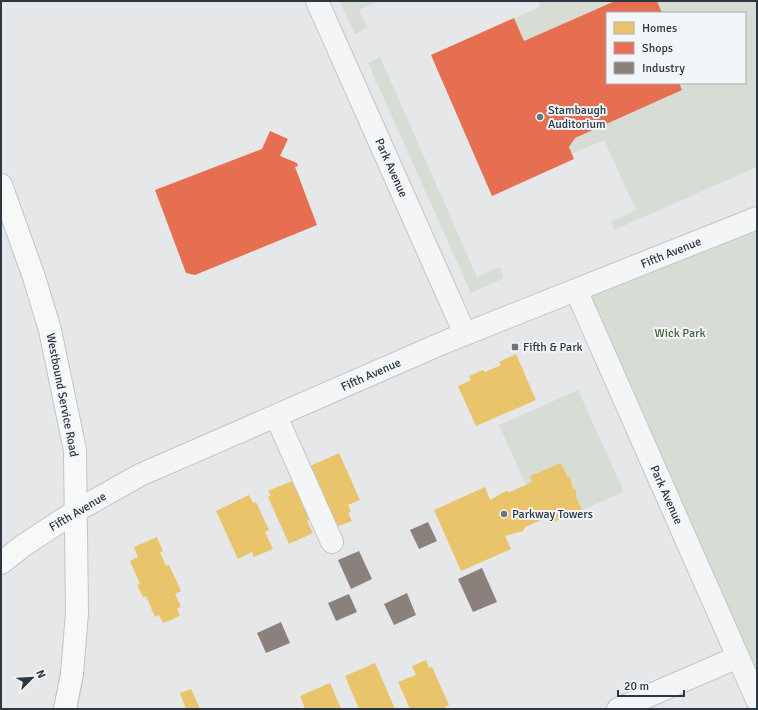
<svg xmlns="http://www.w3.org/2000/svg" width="758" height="710" font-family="Signika,sans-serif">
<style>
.green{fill:#d7ddd5}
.homes{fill:#e9c46a}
.shops{fill:#e76f51}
.industry{fill:#8a817c}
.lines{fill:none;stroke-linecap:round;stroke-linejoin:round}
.minor-casing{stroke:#c3c5c7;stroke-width:24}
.major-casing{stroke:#c1c4c7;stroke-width:24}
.highway-casing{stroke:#b7bbbe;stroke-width:24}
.minor{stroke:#f4f5f6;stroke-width:22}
.major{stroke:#f7f8f8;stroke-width:22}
.highway{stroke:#f7f8f8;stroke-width:22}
.poi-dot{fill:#6b757e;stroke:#f3f6f8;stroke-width:1.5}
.labels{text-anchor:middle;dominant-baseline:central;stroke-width:4;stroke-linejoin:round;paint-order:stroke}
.poi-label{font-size:12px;fill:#2a3844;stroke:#f3f6f8;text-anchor:start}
.street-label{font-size:12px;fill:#2a3844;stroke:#f3f6f8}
.park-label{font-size:12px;fill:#466037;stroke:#f3f6f8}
</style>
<rect width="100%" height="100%" fill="#e5e7e9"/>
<g class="green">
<polygon points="340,1 379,1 359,10 368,28 355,34"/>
<polygon points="538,1 615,1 524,41 514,18 540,7"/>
<polygon points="657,1 757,1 757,167 614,230 611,222 636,210 604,140 572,154 569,147 575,138 682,90 679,83 745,83 745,13 662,13"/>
<polygon points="380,57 477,277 500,267 504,278 471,293 368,63"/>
<polygon points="757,218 757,700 576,290"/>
<polygon points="578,390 624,492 582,510 576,497 576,491 573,489 570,477 530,476 532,482 526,485 499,425"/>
</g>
<g class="homes">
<polygon points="516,354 536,400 476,426 458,386 471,380 469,376 483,370 485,372 501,365 499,362"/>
<polygon points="339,453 360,500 348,505 351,512 348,513 352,521 336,527 306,468"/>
<polygon points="561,463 567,476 570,477 573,489 576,490 576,497 582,510 549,524 546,518 525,527 523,531 505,536 511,549 461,571 434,510 485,487 490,500 506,491 510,492 532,482 530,476"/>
<polygon points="292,481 294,487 298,485 313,518 307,521 313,533 289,544 268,497 271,496 268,491"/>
<polygon points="249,495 253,503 256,502 269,530 265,532 273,549 254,557 252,552 238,559 216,511"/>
<polygon points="157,537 163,551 160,552 166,566 169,565 181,591 175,594 181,607 177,608 180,616 163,623 159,615 155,617 146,596 143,597 137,585 140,584 130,561 138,557 134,547"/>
<polygon points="426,660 429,668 432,667 449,705 445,707 446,709 410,709 398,682 416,675 412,666"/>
<polygon points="375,663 395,709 359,709 345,676"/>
<polygon points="330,683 341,709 305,709 300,696"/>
<polygon points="191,689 200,709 186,709 180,693"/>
</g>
<g class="shops">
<polygon points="615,1 657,1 662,13 607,13 607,83 679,83 682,90 575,138 569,147 574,159 492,196 431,55 514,18 524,41"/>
<polygon points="270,131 288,139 280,156 297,163 298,166 295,167 317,225 195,275 186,273 155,190 262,149"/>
</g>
<g class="industry">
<polygon points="428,522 437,541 419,549 410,530"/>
<polygon points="359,551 372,579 351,589 338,560"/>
<polygon points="482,568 497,602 473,612 458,579"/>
<polygon points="407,593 416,615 394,625 384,604"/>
<polygon points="349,594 357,612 336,621 328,603"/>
<polygon points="281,622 290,643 266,653 257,633"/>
</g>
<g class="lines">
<defs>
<g id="minor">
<polyline points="317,1 465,334"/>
<polyline points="576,290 757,700"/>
<polyline points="276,416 332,542"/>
<polyline points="76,511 140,475 445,342 757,218"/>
<polyline points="618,709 738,657"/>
</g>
<g id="major">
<polyline points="1,185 34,277 50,330 75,450 77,613 72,674"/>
<polyline points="1,563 24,545 76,511"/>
</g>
<polyline id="highway" points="65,709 72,674"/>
</defs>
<use href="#minor" class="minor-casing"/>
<use href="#major" class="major-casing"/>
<use href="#highway" class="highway-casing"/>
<use href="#minor" class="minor"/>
<use href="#major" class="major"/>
<use href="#highway" class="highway"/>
</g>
<g class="poi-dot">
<circle cx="540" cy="117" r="4"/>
<rect x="511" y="343" width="8" height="8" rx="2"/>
<circle cx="504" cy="514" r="4"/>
</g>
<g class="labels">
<g class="poi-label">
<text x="548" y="110">Stambaugh<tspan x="548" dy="14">Auditorium</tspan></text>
<text x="523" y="347">Fifth &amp; Park</text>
<text x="512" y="514">Parkway Towers</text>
</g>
<g class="street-label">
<text transform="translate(391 168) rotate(66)">Park Avenue</text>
<text transform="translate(671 253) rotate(-22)">Fifth Avenue</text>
<text transform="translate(371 375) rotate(-24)">Fifth Avenue</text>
<text transform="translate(62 395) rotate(79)">Westbound Service Road</text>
<text transform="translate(666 495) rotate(66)">Park Avenue</text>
<text transform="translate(78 512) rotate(-31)">Fifth Avenue</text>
</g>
<g class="park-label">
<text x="680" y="333">Wick Park</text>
</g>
</g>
<rect width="758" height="710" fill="none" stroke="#2a3844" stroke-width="4"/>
<rect x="606" y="12" width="140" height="72" fill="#f3f6f8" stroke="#a3aab0"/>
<rect x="614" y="22" width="20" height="12" fill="#e9c46a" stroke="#a3aab0"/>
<text x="642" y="32" font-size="12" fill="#2a3844">Homes</text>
<rect x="614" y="42" width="20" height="12" fill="#e76f51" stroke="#a3aab0"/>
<text x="642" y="52" font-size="12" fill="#2a3844">Shops</text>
<rect x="614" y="62" width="20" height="12" fill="#8a817c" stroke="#a3aab0"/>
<text x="642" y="72" font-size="12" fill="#2a3844">Industry</text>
<g transform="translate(32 678) rotate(66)" stroke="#f3f6f8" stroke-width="3" paint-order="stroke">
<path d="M0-3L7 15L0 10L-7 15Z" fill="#2a3844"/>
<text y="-6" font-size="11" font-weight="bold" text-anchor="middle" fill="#2a3844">N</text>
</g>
<path d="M618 690v6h66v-6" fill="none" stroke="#2a3844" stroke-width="2"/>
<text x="624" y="690" font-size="12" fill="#2a3844" stroke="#f3f6f8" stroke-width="3" paint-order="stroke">20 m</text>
</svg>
